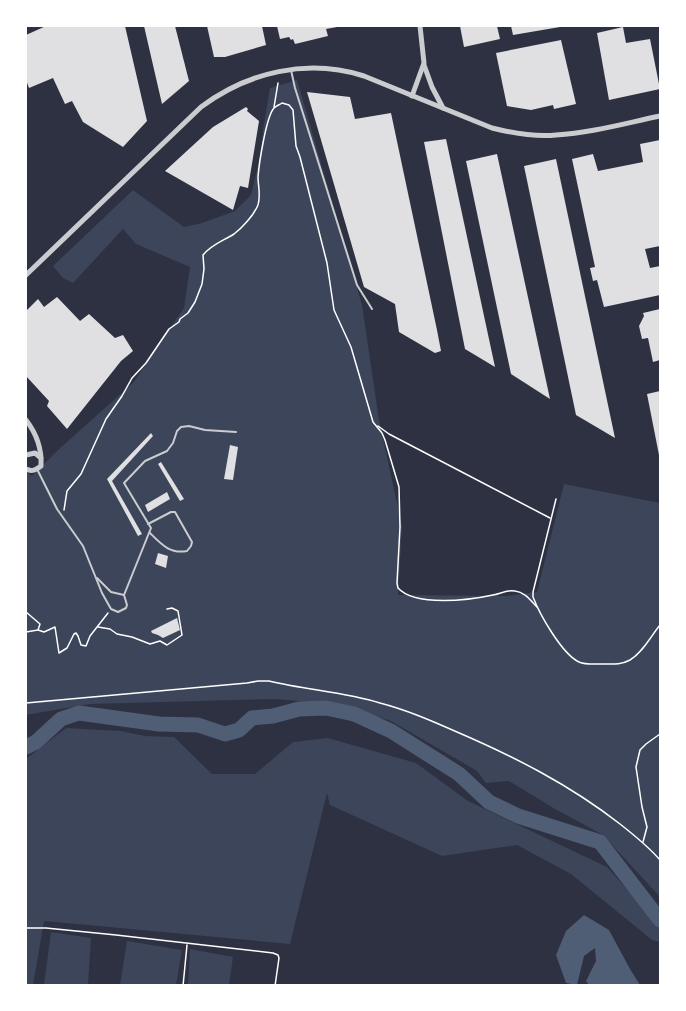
<svg xmlns="http://www.w3.org/2000/svg" width="686" height="1011" font-family="'Space Grotesk',sans-serif">
<style>
.green{fill:#3c4559}
.water{fill:#4f5d75}
.lines{fill:none;stroke-linecap:round;stroke-linejoin:round}
.river{stroke:#4f5d75;stroke-width:15}
.building{fill:#e0e0e3}
.path{stroke:#fff;stroke-width:1.5}
.service{stroke:#caccd0;stroke-width:2}
.minor{stroke:#caccd0;stroke-width:5}
</style>
<rect width="100%" height="100%" fill="#2d3142"/>
<g class="green">
<polygon points="297,80 362,305 379,420 402,526 398,595 505,596 537,592 564,484 660,503 660,897 603,835 555,809 509,781 486,783 477,771 391,721 337,704 274,699 90,704 26,715 26,472 32,476 59,449 134,382 146,363 184,308 190,267 136,244 123,229 73,283 63,278 53,266 133,190 184,227 202,223 235,211 251,195 261,153 263,130 270,88"/>
<polygon points="66,728 121,731 145,736 174,737 212,774 255,774 293,742 328,738 416,763 468,801 607,867 660,926 660,942 652,940 571,874 517,845 442,856 330,805 327,793 290,944 44,921 33,985 26,986 26,759"/>
<polygon points="51,932 91,938 88,985 44,985"/>
<polygon points="127,941 182,950 176,985 120,985"/>
<polygon points="190,949 233,957 229,985 188,985"/>
</g>
<polygon class="water" points="584,915 609,930 630,969 640,985 589,985 586,981 596,961 595,948 584,956 577,985 566,983 556,955 566,931"/>
<g class="lines">
<polyline class="river" points="26,747 36,742 61,719 79,713 159,724 198,725 225,734 239,730 252,718 273,716 299,709 326,708 354,714 391,731 459,774 489,802 518,816 600,842 660,920"/>
</g>
<g class="building">
<polygon points="46,26 125,26 147,121 123,147 83,122 72,101 65,104 53,78 29,88 26,80 26,35"/>
<polygon points="144,26 175,26 189,81 162,104"/>
<polygon points="207,26 262,26 266,45 225,57 214,57"/>
<polygon points="277,26 337,26 337,27 326,29 328,36 295,44 293,39 291,40 289,37 280,39"/>
<polygon points="460,26 497,26 500,39 464,47"/>
<polygon points="511,26 560,26 560,27 513,35"/>
<polygon points="623,27 626,43 650,39 660,89 609,100 597,33"/>
<polygon points="561,40 576,104 554,109 553,105 531,110 507,106 496,53"/>
<polygon points="307,92 350,97 355,119 391,113 437,330 441,351 435,353 399,332 395,304 364,287"/>
<polygon points="246,107 248,109 247,111 259,121 248,188 240,186 233,210 165,171 213,127"/>
<polygon points="446,139 495,367 465,349 424,142"/>
<polygon points="660,140 660,246 645,249 650,268 660,266 660,295 604,307 597,280 593,281 590,268 595,267 572,159 593,154 598,171 643,162 640,144"/>
<polygon points="497,154 550,399 511,374 466,161"/>
<polygon points="556,159 615,438 576,415 524,166"/>
<polygon points="57,297 80,321 89,314 115,338 123,335 133,351 121,361 67,429 47,406 49,401 26,376 26,311 38,299 44,307"/>
<polygon points="660,309 660,360 653,362 648,338 642,339 639,326 644,316 643,313"/>
<polygon points="660,391 660,455 659,455 647,394"/>
<polygon points="151,433 153,436 112,481 142,534 138,536 107,479"/>
<polygon points="230,445 238,447 233,480 224,479"/>
<polygon points="161,462 184,499 180,501 158,464"/>
<polygon points="167,492 170,499 148,512 145,505"/>
<polygon points="158,553 168,556 166,568 155,564"/>
<polygon points="177,618 180,630 163,638 158,635 152,633 151,631"/>
</g>
<g class="lines">
<g class="path">
<polyline points="274,107 278,83"/>
<polyline points="378,426 389,434 550,518"/>
<path d="M556,499L533,592V597C540,615 562,654 579,662C586,665 595,664 602,664C612,664 621,665 630,660C643,652 651,636 660,625"/>
<path d="M64,510L67,491L81,474L106,419L122,396L132,378L146,363L169,329L179,322L180,319L188,313L195,302L202,284L204,269L203,255C212,244 223,241 234,234C242,228 254,215 258,205C261,195 258,186 258,177C259,164 266,117 274,108C276,106 279,105 282,103L289,105L293,110L296,146L300,157L327,263L334,310L351,347L373,422L382,433L385,440L399,487L400,527L397,583L398,588C415,607 470,600 493,595C500,594 508,589 515,591C525,592 531,601 537,607"/>
<polyline points="26,612 40,624 38,630 26,632"/>
<polyline points="98,627 110,629 117,634 132,637 150,644 160,641 167,645 182,635 178,611 172,608 167,609"/>
<polyline points="38,630 44,632 55,627 59,653 67,648 74,634 76,633 78,636 81,645 86,646 90,636 108,613"/>
<path d="M26,703L247,683L258,681H269C306,690 344,692 380,703C407,710 432,721 457,732C515,757 570,785 620,824C634,835 648,846 660,860"/>
<polyline points="643,842 647,827 642,807 636,767 640,750 646,744 660,734"/>
<polyline points="26,928 46,928 116,935 273,953 278,955 279,958 275,986"/>
<polyline points="183,986 187,945"/>
</g>
<g class="service">
<polyline points="291,70 295,88 357,285 372,309"/>
<polyline points="37,469 57,509 83,546 102,593 111,609 118,612 126,608 127,605 124,595 151,528 124,483 145,461 167,451 173,443 177,431 181,427 189,426 205,430 236,432"/>
<path d="M148,524L171,512H175L192,542L191,546L187,551C170,554 162,545 150,533"/>
<polyline points="97,578 111,592 124,595"/>
</g>
<g class="minor">
<polyline points="424,65 432,87 443,108"/>
<polyline points="412,96 424,63 420,26"/>
<path d="M26,275L201,107C248,72 307,58 364,76L492,128C512,133 535,137 556,135C591,133 626,123 660,116"/>
<path d="M26,420C36,433 42,449 41,466C36,470 32,472 26,469"/>
<polyline points="26,455 35,453 41,458"/>
</g>
</g>
<rect width="686" height="1011" fill="none" stroke="#ffffff" stroke-width="54"/>
</svg>
